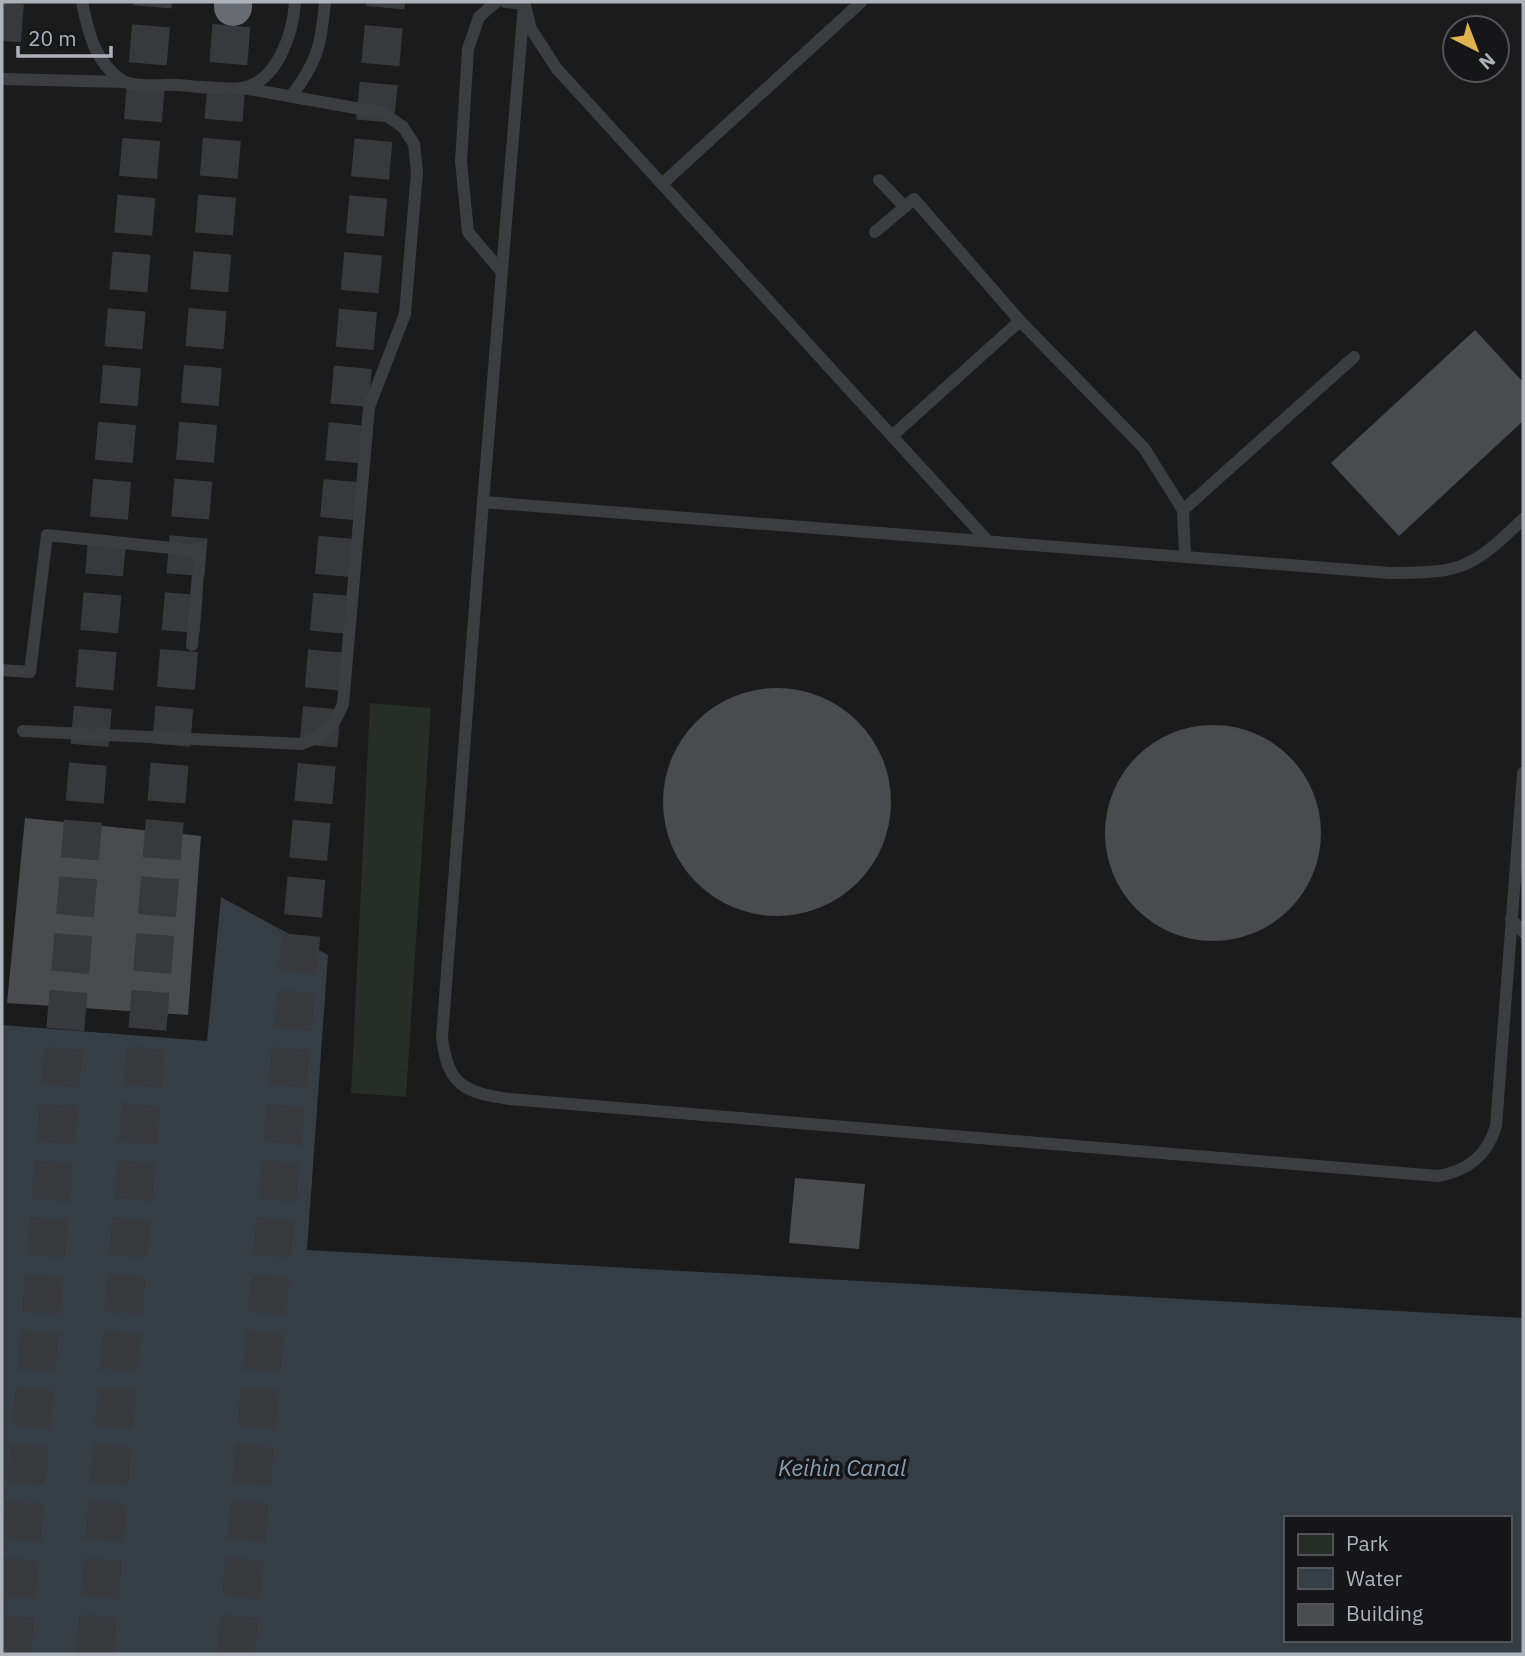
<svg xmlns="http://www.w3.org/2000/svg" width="1525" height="1656" font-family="'IBM Plex Sans',sans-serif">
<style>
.green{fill:#272e28}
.water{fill:#353d45;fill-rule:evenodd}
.building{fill:#4a4b4f}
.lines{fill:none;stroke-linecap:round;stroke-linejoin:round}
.highway-tunnel{stroke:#38393c;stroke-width:38;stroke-dasharray:38 19;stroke-linecap:butt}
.lane{stroke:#3c3d41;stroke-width:12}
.highway{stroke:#686b72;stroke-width:38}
.labels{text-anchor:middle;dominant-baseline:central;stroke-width:7;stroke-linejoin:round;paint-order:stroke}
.water-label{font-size:23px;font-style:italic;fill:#899eb2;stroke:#161518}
</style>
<rect width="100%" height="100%" fill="#1b1b1c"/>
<polygon class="green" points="370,703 431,708 406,1097 351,1093"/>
<path class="water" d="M221,897L328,955L307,1250L1523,1318V1654H2V1025L207,1041ZM1285,1518H1509V1640H1285Z"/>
<g class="building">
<polygon points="1475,330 1523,382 1523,421 1399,536 1331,463"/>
<circle cx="777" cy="802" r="114"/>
<circle cx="1213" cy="833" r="108"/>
<polygon points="25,818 201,836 188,1015 7,1003"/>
<polygon points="795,1178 865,1184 859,1249 789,1243"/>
</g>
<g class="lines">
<g class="highway-tunnel">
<polyline points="2,41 5,2"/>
<polyline points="12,1654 153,2"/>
<polyline points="95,1654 233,7"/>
<polyline points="236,1654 386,2"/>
</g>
<g class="lane">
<path d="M82,2C88,32 95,63 123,81C135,88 163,84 177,85C197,86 222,91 242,88C278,82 293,32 295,2"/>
<polyline points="496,2 479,17 468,49 461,161 468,232 501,271"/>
<polyline points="524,2 531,29 557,69 986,539"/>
<polyline points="2,79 125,82"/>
<path d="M291,96C318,62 321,44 325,2"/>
<polyline points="879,180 905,207"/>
<polyline points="662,184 861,2"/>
<polyline points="875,232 914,199 1020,321 1144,448 1183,510 1185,556"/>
<polyline points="892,436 1020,321"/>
<polyline points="483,502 524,4 505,2"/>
<polyline points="1183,510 1354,357"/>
<path d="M1523,519C1471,569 1462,573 1390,573L483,502L442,1037C447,1085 465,1093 510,1099L1438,1176C1468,1171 1487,1156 1496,1126L1523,773"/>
<polyline points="2,670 30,672 47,535 200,551 192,645"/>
<path d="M23,731L301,744C325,736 334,727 343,704L369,407L405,314L417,172L414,144L403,127L383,113L243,88"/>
<polyline points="1511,919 1523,932"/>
</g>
<polyline class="highway" points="233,7 233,2"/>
</g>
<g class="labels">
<g class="water-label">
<text x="842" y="1467">Keihin Canal</text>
</g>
</g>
<rect width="1525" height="1656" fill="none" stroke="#aeb2bb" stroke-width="7"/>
<rect x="1284" y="1516" width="228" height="126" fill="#161518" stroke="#535459" stroke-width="2"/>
<rect x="1298" y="1534" width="35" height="21" fill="#272e28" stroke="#535459" stroke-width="2"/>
<text x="1346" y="1551" font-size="21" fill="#aeb2bb">Park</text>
<rect x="1298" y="1568" width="35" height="21" fill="#353d45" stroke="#535459" stroke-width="2"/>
<text x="1346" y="1586" font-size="21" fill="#aeb2bb">Water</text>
<rect x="1298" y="1604" width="35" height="21" fill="#4a4b4f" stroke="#535459" stroke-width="2"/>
<text x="1346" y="1621" font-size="21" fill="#aeb2bb">Building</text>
<g transform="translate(1476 49) rotate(138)"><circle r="33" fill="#161518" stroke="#535459" stroke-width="2"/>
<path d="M0-5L12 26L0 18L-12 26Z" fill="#e1b34e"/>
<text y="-10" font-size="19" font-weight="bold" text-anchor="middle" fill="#aeb2bb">N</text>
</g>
<path d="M18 46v10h93v-10" fill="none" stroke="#aeb2bb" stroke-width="3.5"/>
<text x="28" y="46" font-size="21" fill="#aeb2bb" stroke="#161518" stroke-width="5" paint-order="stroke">20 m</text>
</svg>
